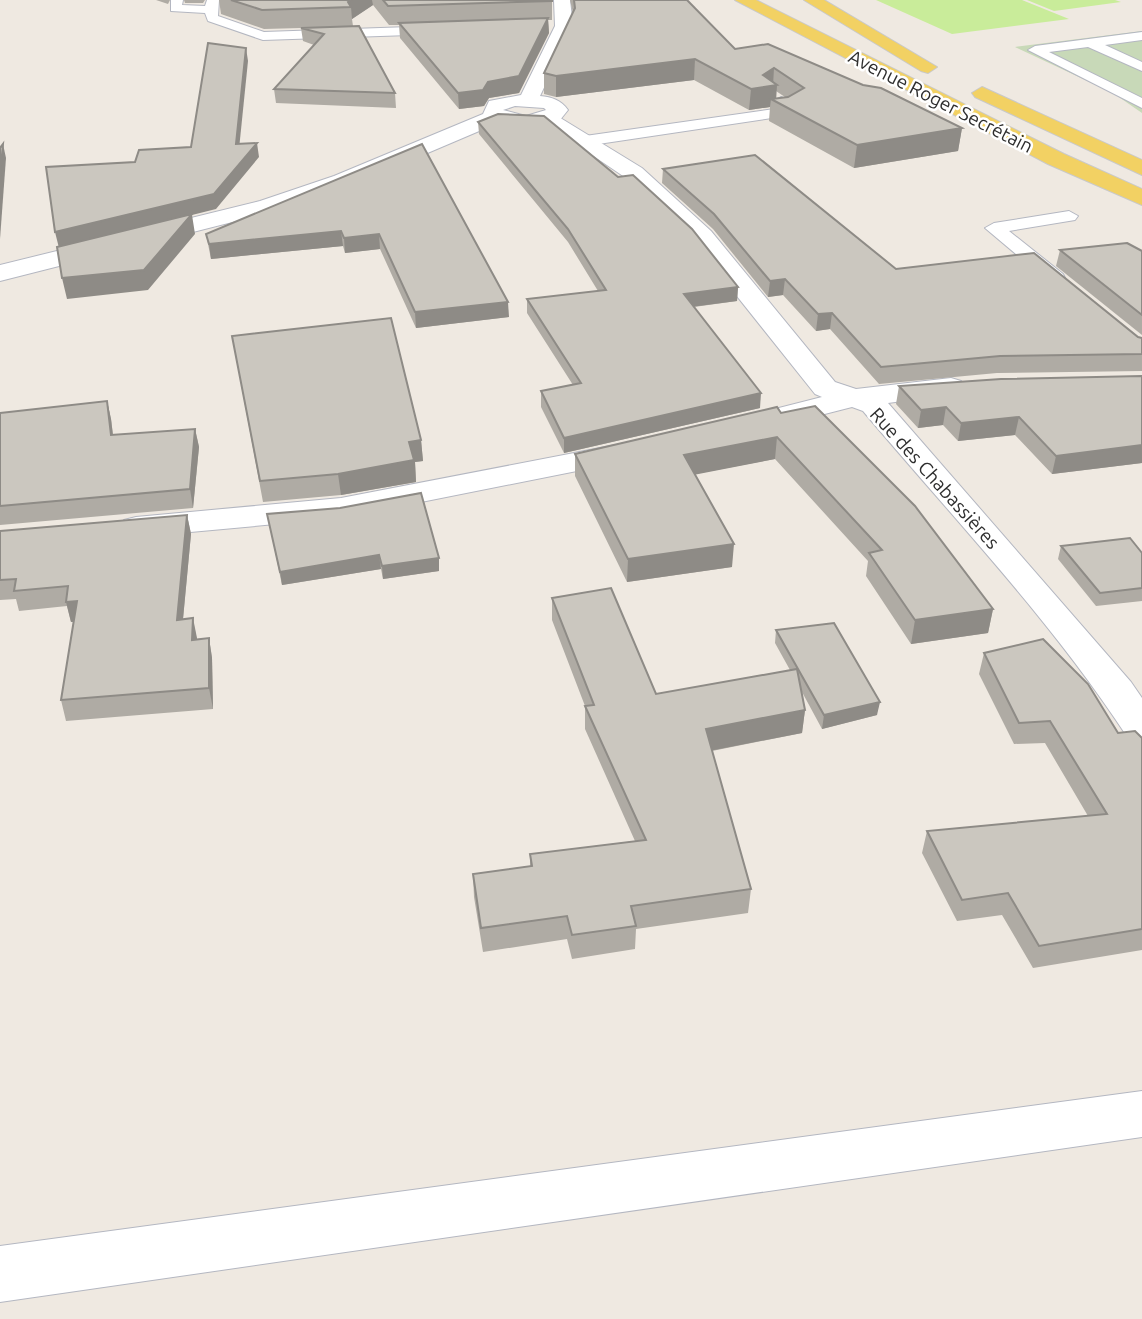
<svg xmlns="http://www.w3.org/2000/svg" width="1142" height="1319" font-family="Ubuntu,sans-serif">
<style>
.cemetery{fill:#c8d9b8}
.pitch{fill:#c9ec9a}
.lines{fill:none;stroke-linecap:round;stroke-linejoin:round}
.service-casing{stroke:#b4b7c1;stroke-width:2}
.minor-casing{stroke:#b4b7c1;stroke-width:2}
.tertiary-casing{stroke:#b4b7c1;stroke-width:2}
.primary-casing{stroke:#c9c9c9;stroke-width:2}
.service{fill:#fff;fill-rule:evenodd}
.minor{fill:#fff;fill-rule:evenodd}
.tertiary{fill:#fff;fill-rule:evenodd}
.primary{fill:#f2d163;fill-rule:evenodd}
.wall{fill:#afaba4;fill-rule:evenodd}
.shaded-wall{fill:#8e8b86}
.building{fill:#cbc7bf;stroke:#8e8b86;stroke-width:2}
.labels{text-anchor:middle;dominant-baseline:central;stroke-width:5;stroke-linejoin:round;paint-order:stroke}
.far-street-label{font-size:19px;fill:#2e2e2e;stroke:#fff}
</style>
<rect width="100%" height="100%" fill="#efe9e1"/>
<polygon class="cemetery" points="1142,31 1142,113 1113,93 1015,47"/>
<g class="pitch">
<polygon points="876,0 1022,0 1069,19 952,34"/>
<polygon points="1027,0 1115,0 1121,2 1054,11"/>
</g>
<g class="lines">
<defs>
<g id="service">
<polygon points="171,0 183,0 182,5 205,6 207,0 219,0 218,16 264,32 439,26 445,30 439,34 263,40 208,21 205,13 171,11"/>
<polygon points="1142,32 1142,40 1105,45 1142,62 1142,71 1088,47 1049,52 1142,98 1142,108 1028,50 1035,46"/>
<polygon points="781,97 798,105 798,111 785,116 585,146 577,141 585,136 781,108 774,101"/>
<polygon points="1069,211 1078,216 1075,220 1009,231 1063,274 1065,278 1056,284 1049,282 985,228 994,223"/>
</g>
<g id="minor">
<path d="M549,111L642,168L711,231L835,382L856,389L951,378L961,381L966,387L961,393L888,403L1131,682L1142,698V742L1128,738C1052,621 953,518 863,411L852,407L766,429L755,426L751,420L755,414L822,397L815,394L693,241L626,178L542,121L539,117Z"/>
<polygon points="626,443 637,445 642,452 637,459 341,518 136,537 124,534 119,527 124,520 136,517 341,498"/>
<polygon points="1142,1091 1142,1137 0,1302 0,1246"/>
</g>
<path id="tertiary" d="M554,0H570L573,26L540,96C552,97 561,100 568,110L560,120L536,127L498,123L350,186L276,211L0,281V265L260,201L334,176L483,114L489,101L521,95L555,26ZM515,106L544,108L546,110L526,116L503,110Z"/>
<g id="primary">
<polygon points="735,0 756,0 1064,154 1142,189 1142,205 1048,164"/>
<polygon points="804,0 824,0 937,67 928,73 921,71"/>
<polygon points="982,87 1142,160 1142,175 975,97 972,93"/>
</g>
</defs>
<use href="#service" class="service-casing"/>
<use href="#minor" class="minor-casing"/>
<use href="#tertiary" class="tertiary-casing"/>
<use href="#primary" class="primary-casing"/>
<use href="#service" class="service"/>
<use href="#minor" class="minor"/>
<use href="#tertiary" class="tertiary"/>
<use href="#primary" class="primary"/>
</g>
<g class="wall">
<polygon points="156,0 170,0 168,4"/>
<polygon points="184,0 205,0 203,3 185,3"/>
<polygon points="219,0 552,0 552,20 548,20 549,33 519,93 489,98 484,106 459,109 400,38 399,25 389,25 373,5 352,19 353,26 395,93 396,108 276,103 274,89 314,45 303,41 301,28 264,29 221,14"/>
<path d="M570,0H687L735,49L962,128L958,151L854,168L769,121L770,107L749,110L694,80L556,97L544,94V73L573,13ZM776,91L785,97L776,99Z"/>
<polygon points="478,122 738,287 737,301 694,307 760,408 564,453 541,407 541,391 573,385 527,313 527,299 598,291 568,242 479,134"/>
<polygon points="422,144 509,317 416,328 380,249 345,253 343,246 211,259 206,234"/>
<polygon points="663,169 896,269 1142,338 1142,371 997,373 879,384 830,329 816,331 783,295 768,297 713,229 662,183"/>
<polygon points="1060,250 1142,251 1142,335 1056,266"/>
<polygon points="232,336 421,440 423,461 415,462 416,482 341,495 263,502"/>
<polygon points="1142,376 1142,463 1052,474 1015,435 958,441 943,425 918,428 896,404 899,386"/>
<polygon points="107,401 111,419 113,435 195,429 199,447 193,508 0,525 0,413"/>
<polygon points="781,413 993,609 988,633 911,644 866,576 868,561 775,459 695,474 732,567 627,582 575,476 575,454"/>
<polygon points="267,514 439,558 439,571 383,579 381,569 282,585"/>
<polygon points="187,515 191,534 183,619 197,640 209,638 212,658 213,709 66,721 61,700 74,622 71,622 67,606 19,611 16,599 0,600 0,531"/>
<polygon points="1061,546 1142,553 1142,601 1096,606 1058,559"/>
<polygon points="552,598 656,694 790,670 775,643 776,630 877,715 822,729 802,692 805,710 802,733 712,751 751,889 748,913 636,929 635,949 572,959 567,939 483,952 474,897 473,874 530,866 530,854 635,841 585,729 585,706 552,620"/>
<polygon points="984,653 1118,733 1142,738 1142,950 1033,968 1002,915 957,921 922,853 927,831 1088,816 1045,743 1014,744 979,674"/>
</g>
<g class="shaded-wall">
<polygon points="351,0 372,0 373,5 352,19 351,7 348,2"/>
<polygon points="548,18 549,33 519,93 489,98 484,106 459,109 458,93"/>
<polygon points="246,48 248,61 238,159 236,144"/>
<polygon points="695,59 694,80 556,97 556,76"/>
<polygon points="774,68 773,86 777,85 776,102 771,99 770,107 749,110 751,89 763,75"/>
<polygon points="962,128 958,151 854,168 857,145"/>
<polygon points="257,143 259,157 216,209 192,215 195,234 148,290 67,299 62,278 59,248 55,232"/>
<polygon points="3,144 6,158 0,239 0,176"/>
<polygon points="341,231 343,246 211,259 209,244"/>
<polygon points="379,234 380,249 345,253 344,238"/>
<polygon points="785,279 783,295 768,297 770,281"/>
<polygon points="738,287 737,301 683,308 684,294"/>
<polygon points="508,302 509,317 416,328 415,312"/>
<polygon points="832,313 830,329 816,331 818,314"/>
<polygon points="761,393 760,408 564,453 564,438"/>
<polygon points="107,401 111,419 115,453 111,435"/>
<polygon points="946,407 943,425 918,428 921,410"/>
<polygon points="1019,417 1015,435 958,441 961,423"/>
<polygon points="195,429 199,447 193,508 190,489"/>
<polygon points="777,437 775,459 683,477 684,455"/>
<polygon points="421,440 423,461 415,462 416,482 341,495 338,474 409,442"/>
<polygon points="1142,445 1142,463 1052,474 1056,456"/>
<polygon points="187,515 191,534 181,640 177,620"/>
<polygon points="734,544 732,567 627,582 628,559"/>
<polygon points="379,555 381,569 282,585 280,572"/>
<polygon points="439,558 439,571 383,579 382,566"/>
<polygon points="77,601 82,621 71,622 66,602"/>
<polygon points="993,609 988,633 911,644 915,620"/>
<polygon points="193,618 197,638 196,660 192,640"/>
<polygon points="209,638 212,658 213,709 209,688"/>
<polygon points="880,702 877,715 822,729 824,715"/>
<polygon points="805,710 802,733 704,752 706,729"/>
</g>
<g class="building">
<polygon points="231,0 351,0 348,2 351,7 262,10"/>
<polygon points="383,0 552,0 552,1 388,6"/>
<polygon points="574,0 687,0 735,49 768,44 863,85 881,88 962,128 857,145 771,99 788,97 804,88 774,68 763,75 777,85 751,89 695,59 556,76 544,73 575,8"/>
<polygon points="548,18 519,76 488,82 483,90 458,93 399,23"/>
<polygon points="359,26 395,93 274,89 324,34 301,28"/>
<polygon points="208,43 246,48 236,144 257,143 214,194 55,232 46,167 135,162 139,150 191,147"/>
<polygon points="498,114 544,116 618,177 633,175 692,229 738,287 684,294 761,393 564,438 541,391 581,383 527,299 606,290 568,229 478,122"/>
<polygon points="3,144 0,176 0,148"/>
<polygon points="422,144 508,302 415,312 379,234 344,238 341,231 209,244 206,234"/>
<polygon points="755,155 896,269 1034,253 1138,337 1142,338 1142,354 1000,356 881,367 832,313 818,314 785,279 770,281 714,214 663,169"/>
<polygon points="192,214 144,270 62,278 57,247"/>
<polygon points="1127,243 1142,251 1142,315 1060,250"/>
<polygon points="391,318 421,440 409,442 414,460 338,474 260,481 232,336"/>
<polygon points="1142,376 1142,445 1056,456 1019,417 961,423 946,407 921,410 899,386 1001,379"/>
<polygon points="107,401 111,435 195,429 190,489 0,506 0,413"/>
<polygon points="815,406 915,506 993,609 915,620 869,553 882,550 777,437 684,455 734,544 628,559 575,454 777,407 781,413"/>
<polygon points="421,493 439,558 382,566 379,555 280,572 267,514 340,508"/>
<polygon points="187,515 177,620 193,618 192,640 209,638 209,688 61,700 77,601 66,602 68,586 14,591 16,579 0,580 0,531"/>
<polygon points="1130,538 1142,553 1142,588 1100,593 1061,546"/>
<polygon points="611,588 656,694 797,669 805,710 706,729 751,889 631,906 636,926 572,935 567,916 481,928 473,874 532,866 530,854 646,840 585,706 594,705 552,598"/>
<polygon points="834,623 880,702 824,715 776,630"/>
<polygon points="1043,639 1088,684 1118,733 1135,731 1142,738 1142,929 1039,946 1008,893 962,900 927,831 1107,814 1050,721 1019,723 984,653"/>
</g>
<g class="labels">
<g class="far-street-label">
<text transform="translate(941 101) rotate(27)">Avenue Roger Secrétain</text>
<text transform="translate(935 478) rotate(48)">Rue des Chabassières</text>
</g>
</g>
</svg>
